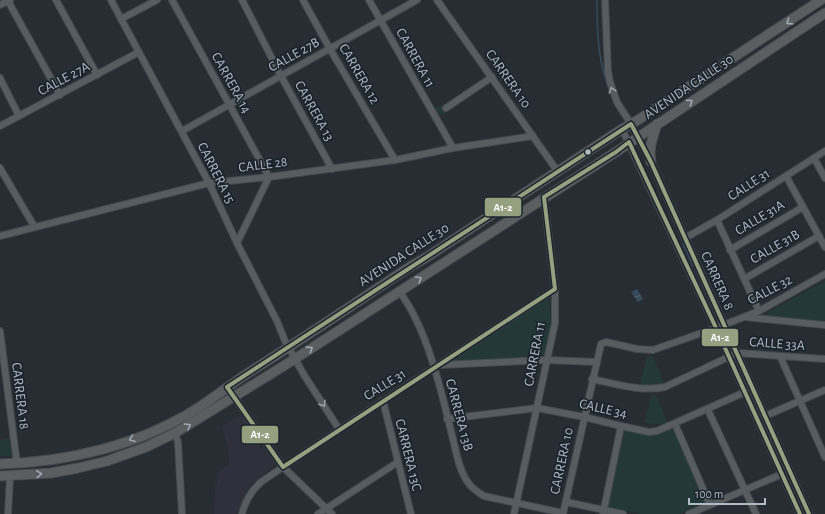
<svg xmlns="http://www.w3.org/2000/svg" width="825" height="514" font-family="'Alegreya Sans',sans-serif">
<style>
.medical{fill:#2f303b}
.green{fill:#253838}
.water{fill:url(#water-waves)}
.lines{fill:none;stroke-linecap:round;stroke-linejoin:round}
.stream{stroke:#374a5b;stroke-width:1.5}
.minor-casing{stroke:#44494d;stroke-width:8}
.highway-casing{stroke:#44494d;stroke-width:11}
.minor{stroke:#575c60;stroke-width:6}
.highway{stroke:#5b5e61;stroke-width:9}
.bus-1-casing{stroke:#1b242c;stroke-width:7}
.bus-1{stroke:#95a081;stroke-width:4}
.oneway{stroke:#9fa8b0}
.oneway2{stroke:#9aa2ab}
.bus-dot{fill:#b0bac4;stroke:#1b242c;stroke-width:1.5}
.labels{text-anchor:middle;dominant-baseline:central;stroke-width:3.5;stroke-linejoin:round;paint-order:stroke}
.street-label{font-size:14px;fill:#b0bac4;stroke:#1b242c}
.line-badge{stroke:#1b242c;stroke-width:1.5}
.badge-label{font-size:11px;text-anchor:middle;font-weight:bold;fill:#fff}
</style>
<defs>
<pattern id="water-waves" width="16" height="10" patternUnits="userSpaceOnUse"><rect width="16" height="10" fill="#374a5b"/><path d="M0 5q4-4 8 0t8 0" fill="none" stroke="#516271"/></pattern>
</defs>
<rect width="100%" height="100%" fill="#272d32"/>
<polygon class="medical" points="241,415 258,439 260,448 264,448 276,464 251,485 237,514 214,514 215,485 217,484 217,473 229,464 229,452 222,426"/>
<g class="green">
<polygon points="441,105 447,114 437,115 433,109"/>
<polygon points="825,281 825,321 765,316 768,312"/>
<polygon points="549,294 552,326 544,355 451,362"/>
<polygon points="653,356 664,383 655,386 640,385 647,357"/>
<polygon points="652,395 656,395 668,425 644,423"/>
<polygon points="625,425 665,431 673,429 706,503 680,514 641,514 608,507"/>
<polygon points="9,438 12,456 0,456 0,440"/>
</g>
<polygon class="water" points="637,289 643,299 638,302 631,292"/>
<g class="lines">
<g class="stream">
<path d="M597,0C597,36 598,64 612,97"/>
<polyline points="617,108 621,115"/>
<polyline points="683,244 693,266"/>
</g>
<defs>
<g id="minor">
<polyline points="56,0 97,75"/>
<polyline points="111,0 209,183 237,243 277,321 285,341 304,375 339,429"/>
<polyline points="172,0 269,177 237,243"/>
<polyline points="242,0 281,76 332,169"/>
<polyline points="303,0 330,49 395,160"/>
<polyline points="369,0 453,148"/>
<polyline points="437,0 558,172"/>
<polyline points="605,0 608,71 610,82 617,102 631,124 651,162 809,514"/>
<polyline points="8,1 60,95"/>
<polyline points="0,5 10,0"/>
<polyline points="121,19 157,0"/>
<polyline points="0,78 19,116"/>
<polyline points="446,108 492,77"/>
<polyline points="0,126 139,52"/>
<polyline points="622,129 716,328 800,514"/>
<polyline points="182,131 417,0"/>
<polyline points="814,158 825,178"/>
<polyline points="0,168 34,226"/>
<polyline points="786,176 825,247"/>
<polyline points="717,220 759,311"/>
<polyline points="0,236 209,183 269,177 395,160 453,148 533,136"/>
<polyline points="685,238 717,220 825,151"/>
<polyline points="730,250 803,207"/>
<polyline points="744,279 819,236"/>
<path d="M399,291C431,333 445,408 458,460C463,477 468,487 484,496L563,513"/>
<polyline points="745,317 825,325"/>
<polyline points="0,331 17,464"/>
<polyline points="780,356 825,457"/>
<polyline points="440,365 546,360 597,362"/>
<path d="M592,379C616,384 641,392 665,387L737,353L825,359"/>
<polyline points="227,387 283,467 332,514"/>
<polyline points="383,401 411,514"/>
<polyline points="708,410 756,514"/>
<polyline points="765,416 825,390"/>
<polyline points="447,419 537,408 584,417 621,426 649,432 657,431 745,392"/>
<polyline points="675,424 710,505"/>
<polyline points="175,433 178,442 182,514"/>
<polyline points="566,502 623,514"/>
<polyline points="8,514 10,476"/>
<path d="M242,514C245,501 251,491 261,482C358,416 457,354 555,289"/>
<polyline points="318,514 398,462"/>
<polyline points="514,514 555,323 555,289 544,197"/>
<polyline points="563,514 601,344 606,342 637,349 653,350 716,328 759,311 825,274"/>
<polyline points="603,514 621,426"/>
<polyline points="689,514 782,474"/>
</g>
<g id="highway">
<path d="M651,162C648,147 653,138 657,124"/>
<path d="M0,464C69,462 140,445 198,408C218,395 236,380 256,368C307,336 357,302 408,268L427,257L622,129L638,120L821,0"/>
<polyline points="0,476 51,473 78,468 107,461 146,447 175,433 290,362 616,152 825,13"/>
</g>
</defs>
<use href="#minor" class="minor-casing"/>
<use href="#highway" class="highway-casing"/>
<use href="#minor" class="minor"/>
<use href="#highway" class="highway"/>
<defs>
<polyline id="bus-1" points="800,514 716,328 629,142 616,152 544,197 555,289 283,467 227,387 631,124 651,162 809,514"/>
</defs>
<use href="#bus-1" class="bus-1-casing"/>
<use href="#bus-1" class="bus-1"/>
</g>
<defs><path id="oneway-chevron" d="M-2-3.5L2.5 0L-2 3.5" fill="none" stroke-width="1.6" stroke-linecap="round" stroke-linejoin="round"/></defs>
<g class="oneway">
<use href="#oneway-chevron" transform="translate(789 22) rotate(147)"/>
<use href="#oneway-chevron" transform="translate(690 102) rotate(-34)"/>
<use href="#oneway-chevron" transform="translate(419 279) rotate(-31)"/>
<use href="#oneway-chevron" transform="translate(310 349) rotate(-33)"/>
<use href="#oneway-chevron" transform="translate(188 426) rotate(-30)"/>
<use href="#oneway-chevron" transform="translate(132 439) rotate(159)"/>
<use href="#oneway-chevron" transform="translate(39 474) rotate(-5)"/>
</g>
<g class="oneway2">
<use href="#oneway-chevron" transform="translate(612 90) rotate(-108)"/>
<use href="#oneway-chevron" transform="translate(323 404) rotate(57)"/>
</g>
<circle class="bus-dot" cx="588" cy="152" r="3.5"/>
<g class="labels">
<g class="street-label">
<text transform="translate(294 55) rotate(-29)">CALLE 27B</text>
<text transform="translate(415 58) rotate(61)">CARRERA 11</text>
<text transform="translate(359 74) rotate(60)">CARRERA 12</text>
<text transform="translate(64 79) rotate(-28)">CALLE 27A</text>
<text transform="translate(508 79) rotate(55)">CARRERA 10</text>
<text transform="translate(231 83) rotate(61)">CARRERA 14</text>
<text transform="translate(689 87) rotate(-34)">AVENIDA CALLE 30</text>
<text transform="translate(314 111) rotate(61)">CARRERA 13</text>
<text transform="translate(263 165) rotate(-7)">CALLE 28</text>
<text transform="translate(216 173) rotate(63)">CARRERA 15</text>
<text transform="translate(749 185) rotate(-33)">CALLE 31</text>
<text transform="translate(760 218) rotate(-31)">CALLE 31A</text>
<text transform="translate(775 247) rotate(-30)">CALLE 31B</text>
<text transform="translate(404 255) rotate(-33)">AVENIDA CALLE 30</text>
<text transform="translate(717 281) rotate(66)">CARRERA 8</text>
<text transform="translate(770 290) rotate(-28)">CALLE 32</text>
<text transform="translate(777 344) rotate(4)">CALLE 33A</text>
<text transform="translate(535 354) rotate(-79)">CARRERA 11</text>
<text transform="translate(385 385) rotate(-32)">CALLE 31</text>
<text transform="translate(20 396) rotate(83)">CARRERA 18</text>
<text transform="translate(603 409) rotate(13)">CALLE 34</text>
<text transform="translate(459 415) rotate(75)">CARRERA 13B</text>
<text transform="translate(408 455) rotate(76)">CARRERA 13C</text>
<text transform="translate(562 461) rotate(-78)">CARRERA 10</text>
</g>
</g>
<g class="line-badge">
<rect x="484" y="197" width="38" height="20" rx="4" fill="#95a081"/>
<rect x="701" y="328" width="38" height="19" rx="4" fill="#95a081"/>
<rect x="241" y="425" width="38" height="19" rx="4" fill="#95a081"/>
</g>
<g class="badge-label">
<text x="503" y="211">A1-2</text>
<text x="720" y="341">A1-2</text>
<text x="260" y="438">A1-2</text>
</g>
<path d="M689 498v6h76v-6" fill="none" stroke="#b0bac4" stroke-width="2"/>
<text x="695" y="498" font-size="12" fill="#b0bac4" stroke="#1b242c" stroke-width="3" paint-order="stroke">100 m</text>
</svg>
